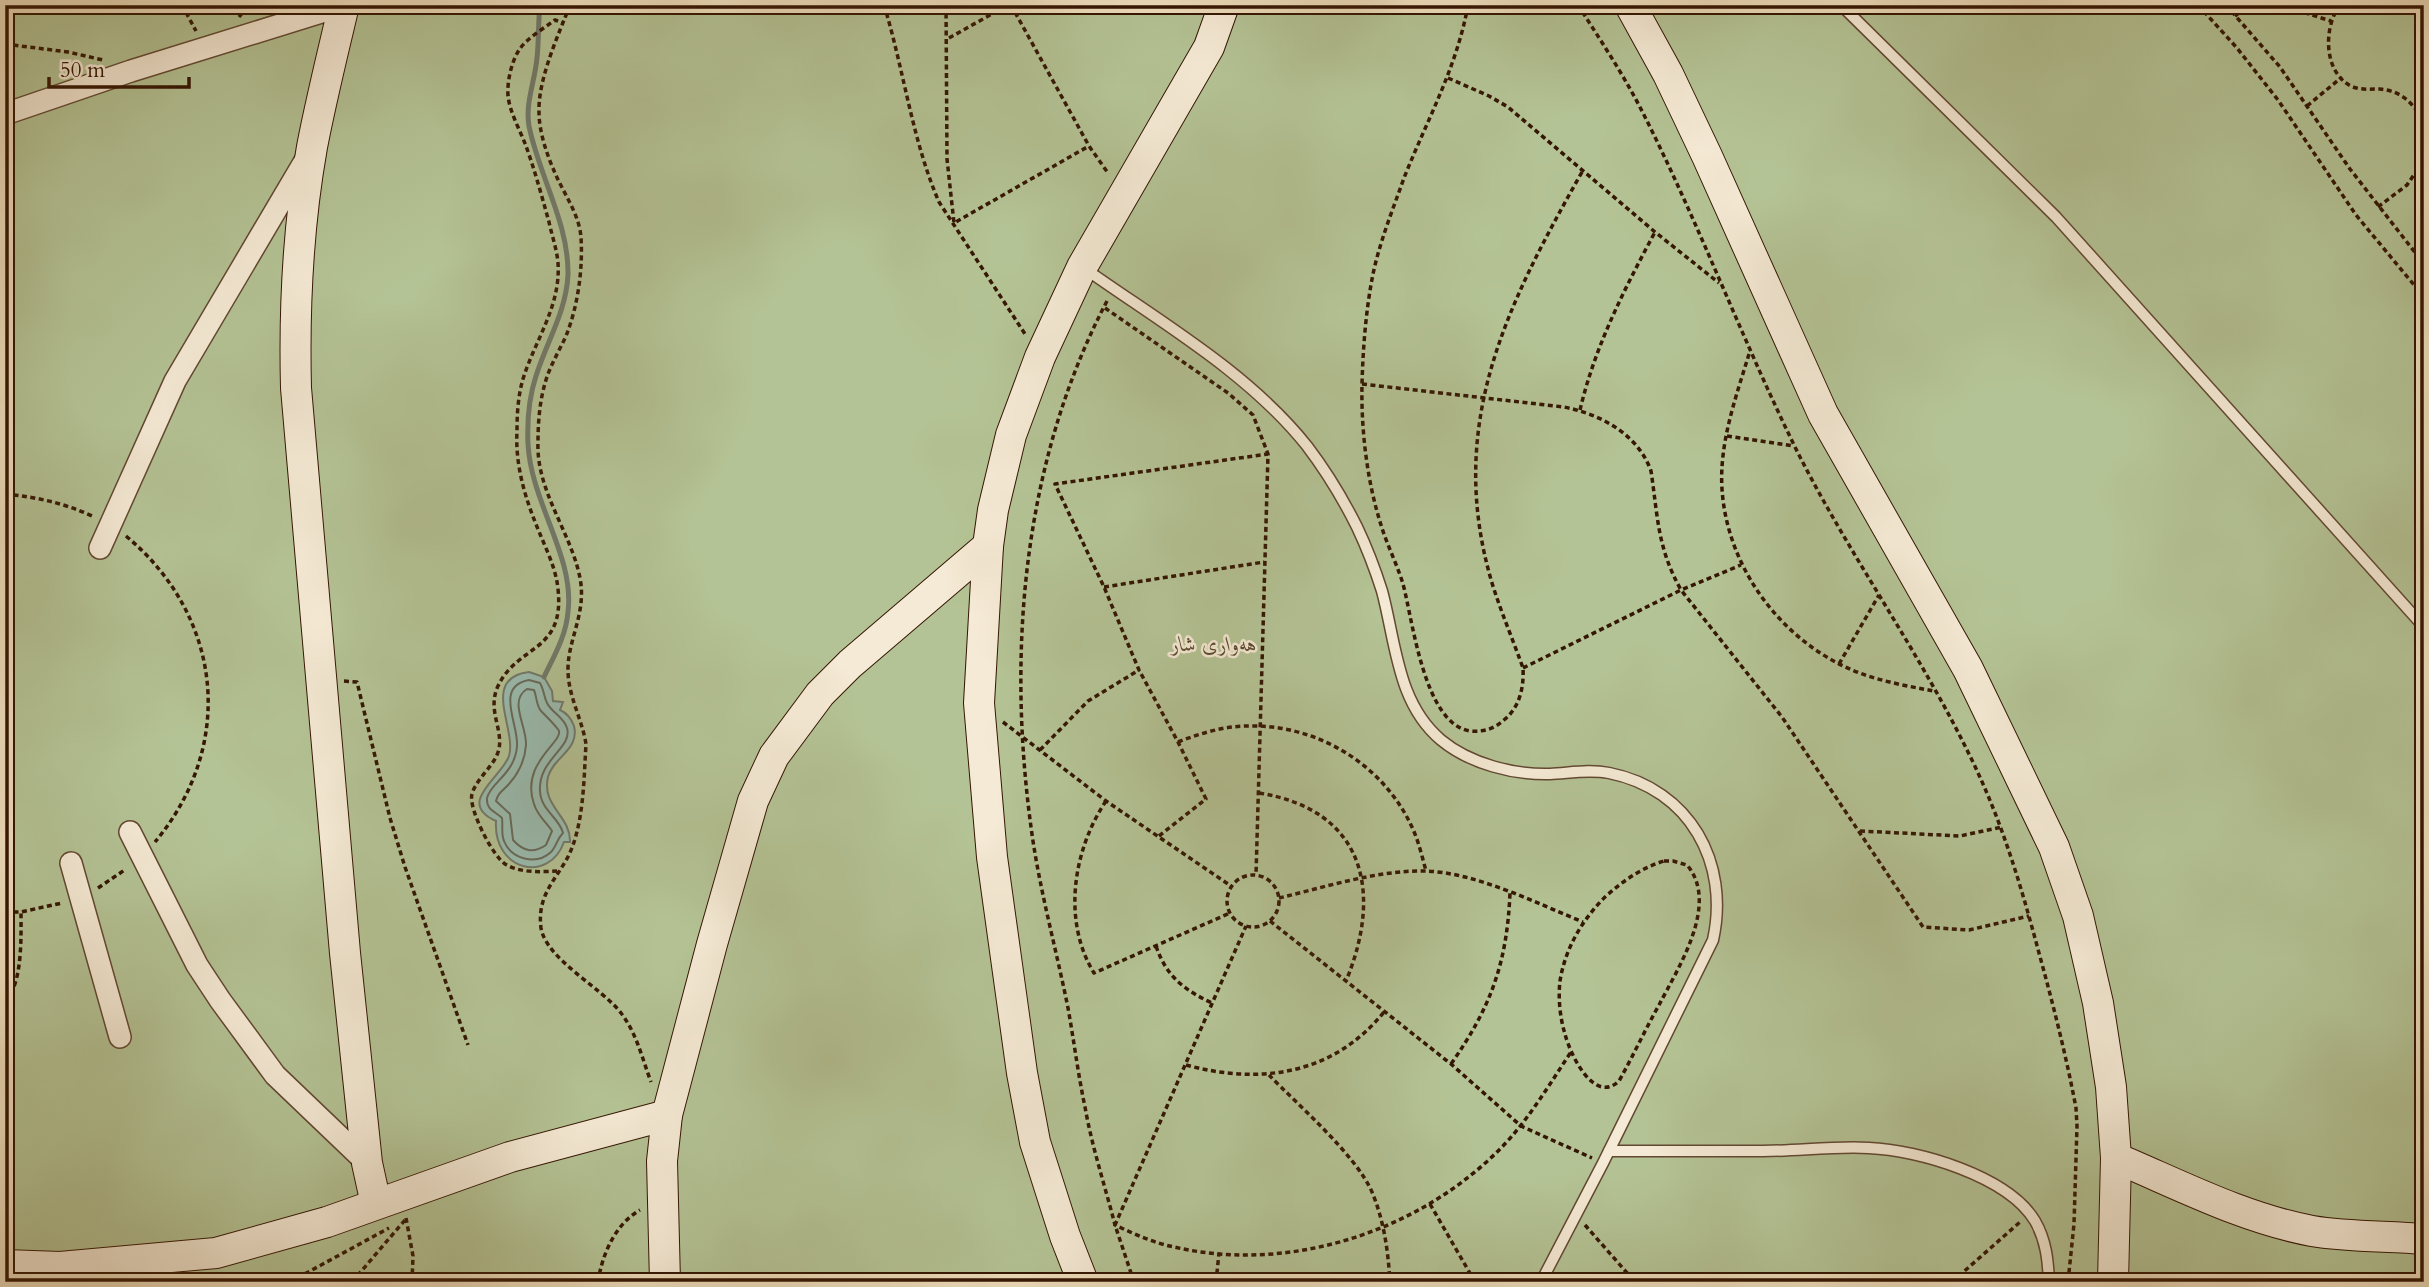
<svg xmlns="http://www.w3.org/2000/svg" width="2429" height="1287" font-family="Cardo,Amiri,serif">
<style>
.green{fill:#b4c395;stroke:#746c4c;stroke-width:2}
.water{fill:#9abdb1;stroke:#717a6b;stroke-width:2}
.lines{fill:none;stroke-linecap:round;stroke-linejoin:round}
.shore{stroke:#676a5a;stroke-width:2}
.stream{stroke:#717a6b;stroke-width:5}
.lane-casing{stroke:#634832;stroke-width:13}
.street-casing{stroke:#634832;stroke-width:24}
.secondary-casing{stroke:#341603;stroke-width:32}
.path{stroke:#341603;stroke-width:3.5;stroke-dasharray:5 3.5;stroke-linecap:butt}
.lane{stroke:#f5ead5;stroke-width:10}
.street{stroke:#f5ead5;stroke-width:21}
.secondary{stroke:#f5ead5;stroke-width:30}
.labels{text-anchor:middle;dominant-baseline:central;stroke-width:5;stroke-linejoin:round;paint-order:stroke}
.park-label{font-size:21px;font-style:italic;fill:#5a4a2f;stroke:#f5ead5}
</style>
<rect width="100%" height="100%" fill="#efdfbe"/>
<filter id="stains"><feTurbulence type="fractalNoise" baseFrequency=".00286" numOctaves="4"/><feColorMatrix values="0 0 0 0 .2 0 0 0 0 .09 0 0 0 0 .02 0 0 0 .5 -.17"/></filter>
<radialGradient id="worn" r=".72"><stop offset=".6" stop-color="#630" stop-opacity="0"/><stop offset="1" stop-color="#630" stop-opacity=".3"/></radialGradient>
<rect class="green" x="5" y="5" width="2419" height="1277"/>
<path class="water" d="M529,672L544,677L552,691L553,701L563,702L560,710C567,713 571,718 574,726C580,750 553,757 548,777C541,806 571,816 570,842H564C549,884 493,871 496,821C455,803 502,777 509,756C517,729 480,678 529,672Z"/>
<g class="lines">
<g class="shore">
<path d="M529,680L540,683C544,690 544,697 547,703C552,713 564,717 567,728C573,748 538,759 540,791C541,811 559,817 563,833C557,839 556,847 551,852C536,866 511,859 504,841C501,834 503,826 502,818C495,811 486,810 487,798C490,783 515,774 517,746C519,725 494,686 529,680Z"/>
<path d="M527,689L534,690C537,697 536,705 541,711C545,715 557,727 559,731C562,743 520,764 534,804C537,815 546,822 552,831L546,845C533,854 523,851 513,840L510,814L496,801C498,794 500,793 505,788C517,777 525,761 526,745C527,726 508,701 527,689Z"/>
</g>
<path class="stream" d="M540,5C538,23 539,40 537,58C535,81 525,103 529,126C539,176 569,223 568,275C566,312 547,341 536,376C529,397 527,421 528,444C531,503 575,557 568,612C566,636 554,656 544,677"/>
<defs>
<g id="lane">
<polyline points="1841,5 2056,217 2424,627"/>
<path d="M1084,268C1160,322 1248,372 1307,446C1326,471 1343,499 1357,527C1367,548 1375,569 1382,591C1396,643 1397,703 1441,740C1470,764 1514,775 1550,774C1570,773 1589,769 1609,773C1690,789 1730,863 1713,940L1603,1163L1541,1282"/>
<path d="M1609,1151C1660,1151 1712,1151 1763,1151C1798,1151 1834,1146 1869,1148C1918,1150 2008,1176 2035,1221C2046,1240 2048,1260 2049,1282"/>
</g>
<g id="street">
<polyline points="5,114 131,71 344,5"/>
<polyline points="100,548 175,381 306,159"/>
<polyline points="130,832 197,965 220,1000 275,1075 367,1163"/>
<polyline points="71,863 120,1037"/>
</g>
<g id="secondary">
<path d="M344,5C333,52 321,100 312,147C298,226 294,308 296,388L345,953L367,1163L376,1204"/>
<polyline points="1630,5 1668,74 1707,156 1823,414 1968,669 2054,847 2078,916 2098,1003 2111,1087 2116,1158 2113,1282"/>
<path d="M2116,1158C2180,1185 2243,1218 2312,1231C2348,1237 2387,1236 2424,1239"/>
<polyline points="5,1265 60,1267 216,1253 327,1222 510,1157 667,1115"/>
<polyline points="665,1282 662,1161 667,1115 712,944 753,801 774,756 820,694 850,664 988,546"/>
<polyline points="1083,1282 1065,1236 1035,1142 1022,1073 992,857 979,703 988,546 993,510 1011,435 1040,357 1082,267 1209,47 1224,5"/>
</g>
</defs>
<use href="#lane" class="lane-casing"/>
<use href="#street" class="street-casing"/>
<use href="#secondary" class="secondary-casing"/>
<g class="path">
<polyline points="182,5 196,31"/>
<path d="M570,5C558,36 538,79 539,112C539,132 547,155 555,173C564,194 579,214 581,237C583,269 578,306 566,336C560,349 553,361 548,374C540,396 538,420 538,442C536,491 571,532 580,578C587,614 567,640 568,672C569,698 582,719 586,744C584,776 584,814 573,845C563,875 536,890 541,928C546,959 602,988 621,1013C637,1034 642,1058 651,1082"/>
<path d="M884,5C904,70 912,140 939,202L1025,334"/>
<polyline points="946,5 947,159 954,223 1089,146"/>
<polyline points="1011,5 1089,146 1108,173"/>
<polyline points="1187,5 1197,11"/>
<path d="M1468,5C1457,67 1427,120 1404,178C1393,209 1380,241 1373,274C1366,309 1363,347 1362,384C1361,430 1367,481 1381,525C1387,545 1397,564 1403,584C1413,621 1424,724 1470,731C1484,732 1494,729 1504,720C1520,707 1524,687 1523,668C1513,640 1501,612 1492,583C1445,425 1507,305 1582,172"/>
<path d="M1578,5C1601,41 1625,77 1644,115C1699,224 1742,339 1796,449C1848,553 1917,648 1968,752C2001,818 2020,882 2039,953C2053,1004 2066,1055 2076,1108L2077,1126L2074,1224L2068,1282"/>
<polyline points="2198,5 2237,48 2278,100 2356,215 2424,297"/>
<polyline points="2226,5 2280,67 2350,169 2424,264"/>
<polyline points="2280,5 2331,21"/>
<path d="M2340,5C2323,27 2323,74 2353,87C2361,90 2371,89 2380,89C2402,91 2415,104 2424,124"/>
<polyline points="2235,16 2249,5"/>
<polyline points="239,17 249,5"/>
<polyline points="949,38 1008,5"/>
<polyline points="5,44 68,52 103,60"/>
<polyline points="1448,78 1489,96 1508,107 1655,232 1719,283"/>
<polyline points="2307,106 2342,77"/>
<polyline points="2378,207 2407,185 2424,160"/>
<path d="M1107,301C1023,461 1007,650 1031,827C1039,888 1056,948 1068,1008C1074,1041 1078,1074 1085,1107C1092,1147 1105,1186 1115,1225C1134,1234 1154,1243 1174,1247C1291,1274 1420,1231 1502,1147C1529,1119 1549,1085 1571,1052"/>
<polyline points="1105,308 1228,393 1253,415 1268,454 1256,875"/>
<path d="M1749,354C1736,397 1719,443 1722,489C1727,567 1780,639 1852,670C1878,681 1907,686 1934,691"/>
<path d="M1362,384L1564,407C1600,414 1638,434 1651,471C1658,517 1657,547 1681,590L1782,717L1923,927L1969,930L2029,916"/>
<path d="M1580,410C1595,346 1624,290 1655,232"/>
<polyline points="1727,436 1794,446"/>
<path d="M5,494C36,497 64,503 92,516"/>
<path d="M126,536C223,617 236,745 155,842"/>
<polyline points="1104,587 1264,562"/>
<polyline points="1839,664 1879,595"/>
<polyline points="1523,668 1681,590 1741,565"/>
<polyline points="344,681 357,682 390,818 405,867 468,1045"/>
<polyline points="1003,722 1106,801 1231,886"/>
<path d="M1178,742C1193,736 1209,731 1225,728C1301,716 1378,756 1411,825C1418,839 1422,856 1426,871"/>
<polyline points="1040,750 1088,701 1139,670"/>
<path d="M1259,793C1365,810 1383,892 1346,981"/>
<path d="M1106,801C1073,850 1062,921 1094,973L1230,913"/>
<polyline points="1860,831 1960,836 2002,827"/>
<polyline points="1159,836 1206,799 1178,742 1139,670 1104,587 1055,484 1268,454"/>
<path d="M1664,861H1673L1687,865C1720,904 1678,968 1659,1005C1645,1030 1633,1056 1619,1081C1594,1105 1570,1054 1565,1034C1560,1018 1558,998 1560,981C1565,949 1582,920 1605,897C1623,881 1641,868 1664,861Z"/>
<path d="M557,871C541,872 519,873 505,864C492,855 468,808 472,794C477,777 495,766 499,749C503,728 487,710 498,686C518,644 565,653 558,589C556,569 547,551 540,534C526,501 515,467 517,431C517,414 518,396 523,379C535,340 561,306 558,263C557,250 552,236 549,222C542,197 535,171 526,146C520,130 510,113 508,96C507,82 511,63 519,50C527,38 543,29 555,20L563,23"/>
<circle cx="1253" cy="901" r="26"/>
<polyline points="98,888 126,869"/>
<path d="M1279,898C1326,887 1377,870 1426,871C1477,873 1536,903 1583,922"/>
<polyline points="5,912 21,912 62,903"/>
<polyline points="1270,921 1451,1064 1521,1126 1592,1158"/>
<path d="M1156,946C1166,976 1184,990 1212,1003"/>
<path d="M5,1000C23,986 21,934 21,912"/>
<path d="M1451,1064C1491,1007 1507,963 1510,893"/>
<path d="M1186,1065C1260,1085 1333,1075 1384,1012"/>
<path d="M1269,1075C1298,1105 1356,1155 1372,1192C1384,1221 1388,1250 1390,1282"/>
<polyline points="1430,1204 1475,1282"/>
<polyline points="406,1218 413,1256 412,1282"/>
<polyline points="1585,1225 1635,1282"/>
<polyline points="290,1282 389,1228"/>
<polyline points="352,1282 405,1220"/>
<path d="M598,1282C602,1255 615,1224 640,1210"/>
<polyline points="1134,1282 1115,1225 1246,926"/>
<polyline points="1216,1282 1219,1253"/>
<polyline points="1952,1282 2020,1222"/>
</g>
<use href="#lane" class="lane"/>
<use href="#street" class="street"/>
<use href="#secondary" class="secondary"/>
</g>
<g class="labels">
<g class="park-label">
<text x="1214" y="644">هەواری شار</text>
</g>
</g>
<rect width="2429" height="1287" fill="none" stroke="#efdfbe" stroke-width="28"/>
<rect x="7" y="7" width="2415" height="1273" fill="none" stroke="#341603" stroke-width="3.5"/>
<rect x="14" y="14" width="2401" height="1259" fill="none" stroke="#341603" stroke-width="2"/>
<path d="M49 77v10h140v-10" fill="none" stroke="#341603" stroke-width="3.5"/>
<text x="60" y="77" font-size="21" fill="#341603" stroke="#f5ead5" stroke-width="5" paint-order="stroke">50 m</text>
<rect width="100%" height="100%" filter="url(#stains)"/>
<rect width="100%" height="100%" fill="url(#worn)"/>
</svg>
